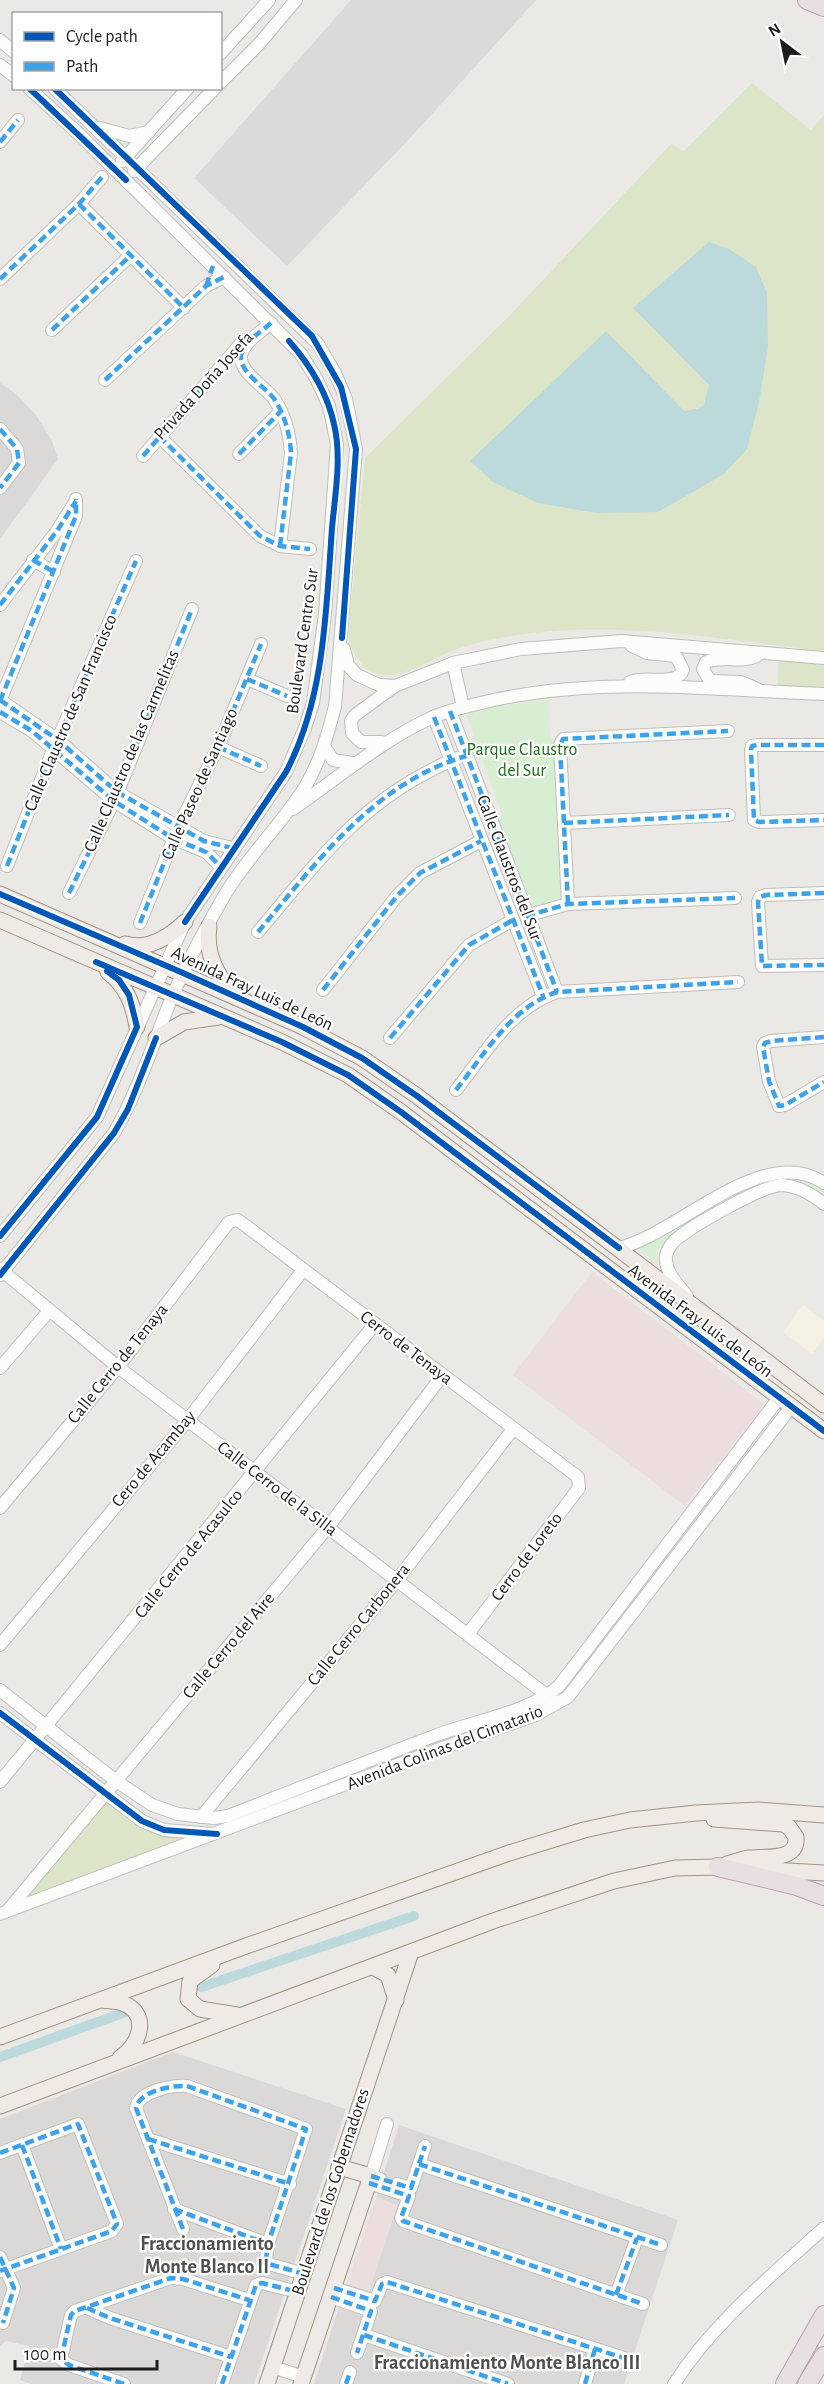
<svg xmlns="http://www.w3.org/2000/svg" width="824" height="2384" font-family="'Alegreya Sans',sans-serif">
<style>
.residential{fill:#dad9d7}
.commercial{fill:#ecddde}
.education{fill:#f4f1e2}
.grass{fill:#dce5c7}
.park{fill:#d7eed3}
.parking{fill:#dbdad9}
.water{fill:#bcd9db}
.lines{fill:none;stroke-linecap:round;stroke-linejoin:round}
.canal{stroke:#bcd9db;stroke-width:10}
.minor-casing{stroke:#bebebc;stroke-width:14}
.major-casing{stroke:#9f9385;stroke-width:17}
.highway-casing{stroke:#bda0ac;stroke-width:20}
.minor{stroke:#fcfcfb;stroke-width:12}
.major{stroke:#efeae5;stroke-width:15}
.highway{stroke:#e8dfe2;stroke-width:18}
.quiet{stroke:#3da2ea;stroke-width:4.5;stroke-dasharray:9 4.5;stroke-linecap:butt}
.cycleway-casing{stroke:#fff;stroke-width:10}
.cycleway{stroke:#0057b8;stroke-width:6}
.labels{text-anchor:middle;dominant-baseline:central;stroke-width:4.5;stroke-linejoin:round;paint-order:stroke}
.street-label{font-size:18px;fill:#1d1d1d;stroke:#fff}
.park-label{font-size:18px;fill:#1a7016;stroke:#fff}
.neighbourhood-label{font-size:20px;font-weight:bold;fill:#505050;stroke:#fff}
</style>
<rect width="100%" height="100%" fill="#ebe9e6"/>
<g class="residential">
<polygon points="0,383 16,394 36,415 52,441 58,459 0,539"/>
<polygon points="173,2052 346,2109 254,2384 31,2384 20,2380 29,2346 6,2341 0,2346 0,2119"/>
<polygon points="399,2125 678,2220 624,2384 314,2384 347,2283 369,2291 397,2206 376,2197"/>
</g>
<g class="commercial">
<polygon points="592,1272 764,1404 685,1506 513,1375"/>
<polygon points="376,2197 397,2205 369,2291 347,2283"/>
</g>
<polygon class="education" points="803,1305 824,1321 824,1338 812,1354 783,1332"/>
<g class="grass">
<path d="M752,83L811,130L824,115V651C726,640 622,621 524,634C501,637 479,642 457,649C435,656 409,677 385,675C364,674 351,654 348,635L365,458L511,314L671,144L684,151Z"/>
<polygon points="779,656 824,658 824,694 777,692"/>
<polygon points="105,1795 142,1821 217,1834 8,1910"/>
</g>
<g class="park">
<polygon points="549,700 550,736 559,745 568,904 526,916 493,826 502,814 480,752 469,762 464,749 474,734 466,715 490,707"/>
<polygon points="804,1178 824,1188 824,1201 779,1183 676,1233 656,1251 658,1266 639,1249 754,1180"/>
</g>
<polygon class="parking" points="351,0 536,0 411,137 287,266 194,178"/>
<polygon class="water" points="709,242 729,249 756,267 767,293 768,347 759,402 747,449 724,474 658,512 596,513 538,503 493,482 470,461 606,331 684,411 697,409 704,405 709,385 633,308"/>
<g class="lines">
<g class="canal">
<polyline points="201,1987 414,1916"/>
<polyline points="0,2057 137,2008"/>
</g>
<defs>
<g id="minor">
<polyline points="0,40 14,52"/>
<polyline points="220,54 269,0"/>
<polyline points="0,65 14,76"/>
<polyline points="220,83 259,44 296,0"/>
<polyline points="100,128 129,136 149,132"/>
<polyline points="0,142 18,120"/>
<polyline points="122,161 188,88"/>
<polyline points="134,171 215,88"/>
<polyline points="79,204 184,308"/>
<polyline points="0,279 79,204 102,177"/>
<path d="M271,323C261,332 242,343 241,357C240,373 267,388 275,400C285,416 290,435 291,453L280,546"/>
<polyline points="52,330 130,256"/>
<polyline points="105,380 206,286 224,277"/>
<polyline points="0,429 17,449 19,463 0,488"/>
<polyline points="159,436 260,536 280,546 310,549"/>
<polyline points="239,454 281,411"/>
<polyline points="143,456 244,340"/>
<polyline points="33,560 54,572"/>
<polyline points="0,605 57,531 75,502"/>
<polyline points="344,649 348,665 357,675 379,685 395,686 453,663 521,649 621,641 824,658"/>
<polyline points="453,663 463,707"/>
<polyline points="247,679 287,696"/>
<path d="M630,682C645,675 677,687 683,670L676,656L647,653L632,646"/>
<path d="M757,689L741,682L710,681L703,669L706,662C723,655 740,664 757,656"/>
<polyline points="0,700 58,740 117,792 204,841 232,848"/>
<polyline points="0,701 76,516 76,499"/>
<polyline points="450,711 557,992"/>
<polyline points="0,712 32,731 114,801 174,839 206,852 220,866"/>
<polyline points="434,717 543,996"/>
<polyline points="382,742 361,742 352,733 351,721 355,715 395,686"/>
<polyline points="824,745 757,745 752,746 751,750 754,820 759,822 824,820"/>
<polyline points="324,746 333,760 353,763"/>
<polyline points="218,747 261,766"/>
<path d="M293,809C339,777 381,741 433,717C452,709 473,705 494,700C602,676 714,690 824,694"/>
<polyline points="564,823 729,815"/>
<polyline points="7,866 53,750 136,561"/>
<polyline points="69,893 114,801 192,609"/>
<polyline points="824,893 766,895 760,897 758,902 762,966 824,965"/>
<polyline points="568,904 560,745 563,739 728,731"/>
<polyline points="526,916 568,904 735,898"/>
<polyline points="140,923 178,828 218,747 261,644"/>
<path d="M258,932C309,872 352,812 424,774C435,768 446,762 458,758"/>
<polyline points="323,990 397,896 420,873 481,841"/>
<polyline points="824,1037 771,1041 765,1043 763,1047 769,1081 779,1106 785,1105 824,1082"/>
<polyline points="390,1038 469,945 513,920"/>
<path d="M456,1090C484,1055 511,1007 557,992L738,982"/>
<polyline points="0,1236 97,1117 185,922 286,772 305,728 313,703 325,614 337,444 329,406 317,380 301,354 80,135 29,88"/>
<path d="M619,1248C680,1233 762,1142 824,1183"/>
<polyline points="0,1269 118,1367 553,1700"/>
<path d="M0,1275L114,1133C137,1093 151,1050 168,1007C182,972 200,938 219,905C242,862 279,828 305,787C320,762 328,734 335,706L356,449L346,399L335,373L318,344L54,88"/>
<path d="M687,1296C678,1284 664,1272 666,1256C667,1249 673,1241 679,1237C696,1224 763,1185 782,1185C799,1186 812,1194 824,1204"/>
<polyline points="0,1368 49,1311"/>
<polyline points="0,1508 118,1367 229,1222 238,1220 578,1477 579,1488 468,1634"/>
<polyline points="0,1645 187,1421 303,1270"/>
<path d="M0,1690L116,1781L152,1805L178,1814L214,1818L228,1816C298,1789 367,1761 437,1735C473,1721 531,1712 559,1686L779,1398"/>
<polyline points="0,1713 142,1821 164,1830 213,1834"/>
<polyline points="0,1782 375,1324"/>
<polyline points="201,1817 397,1580 513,1429"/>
<polyline points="9,1909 328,1527 442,1376"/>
<polyline points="0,1914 442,1748 536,1715 568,1697 791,1407"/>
<polyline points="148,2139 290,2184"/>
<polyline points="22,2145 61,2249"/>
<polyline points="0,2153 78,2124 117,2224 112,2231 0,2271"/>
<polyline points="419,2164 661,2245"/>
<polyline points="380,2179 371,2176 387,2124"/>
<polyline points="369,2183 409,2196 401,2218 403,2221 643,2304"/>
<polyline points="397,2184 411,2188 425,2146"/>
<polyline points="174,2209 268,2244"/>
<path d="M183,2229L136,2108C139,2091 172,2085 187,2086L306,2129L268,2244L266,2259L269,2264L304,2274"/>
<polyline points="0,2257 14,2288 3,2323"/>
<polyline points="334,2288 375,2301 382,2284 387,2282 624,2358"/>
<polyline points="616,2295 637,2238"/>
<polyline points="331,2297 371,2311 357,2353"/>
<polyline points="87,2308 110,2318 231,2357"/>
<polyline points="364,2335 508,2384"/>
<polyline points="273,2367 303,2377"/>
<polyline points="124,2384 69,2365 61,2359 71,2315 75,2311 171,2278 183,2279 249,2300"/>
<polyline points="222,2384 256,2285 262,2283 298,2292"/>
<polyline points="346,2384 350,2372"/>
<polyline points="585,2384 595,2349"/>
<path d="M674,2384C713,2323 771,2276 824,2228"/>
</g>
<g id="major">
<polyline points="0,894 303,1027 362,1058 417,1096 824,1405"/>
<polyline points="0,920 282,1042 348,1075 401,1112 824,1431"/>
<path d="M209,926C205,953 216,974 233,994"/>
<path d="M125,944C148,951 169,937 185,922"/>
<path d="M108,972C127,987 133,1004 137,1027"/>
<polyline points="156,1038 184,1022 218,1017"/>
<path d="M714,1819L783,1824L789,1827L796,1837C798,1862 765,1856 750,1858C742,1859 734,1862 727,1864"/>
<polyline points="212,1965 190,1981 188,1999 200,2009 237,2015"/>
<polyline points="373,1967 388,1975 396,2000"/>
<path d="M103,2000C109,2001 116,2001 122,2003C151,2013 140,2045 120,2058"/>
<polyline points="0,2037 246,1946 509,1853 584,1830 630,1820 696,1813 758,1810 824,1815"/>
<polyline points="0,2106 493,1921 614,1881 675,1868 718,1867 824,1873"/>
<polyline points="267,2384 411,1952"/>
<polyline points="301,2384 371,2176 339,2167"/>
</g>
<g id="highway">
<polyline points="807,0 824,7"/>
<polyline points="718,1867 797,1886 824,1896"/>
<polyline points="785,2384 824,2315"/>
<polyline points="807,2384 824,2356"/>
</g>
</defs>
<use href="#minor" class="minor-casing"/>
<use href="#major" class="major-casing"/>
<use href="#highway" class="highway-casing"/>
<use href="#minor" class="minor"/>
<use href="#major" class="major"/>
<use href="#highway" class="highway"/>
<g class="quiet">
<polyline points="0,142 18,120"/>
<polyline points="79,204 184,308"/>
<polyline points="0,279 79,204 102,177"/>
<polyline points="206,286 213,266"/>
<path d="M271,323C261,332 242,343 241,357C240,373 267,388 275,400C285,416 290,435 291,453L280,546"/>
<polyline points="52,330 130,256"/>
<polyline points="105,380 206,286 224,277"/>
<polyline points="0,429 17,449 19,463 0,488"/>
<polyline points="159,436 260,536 280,546 310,549"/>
<polyline points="239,454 281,411"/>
<polyline points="143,456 244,339"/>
<polyline points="33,560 54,572"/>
<polyline points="0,605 57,531 76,501"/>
<polyline points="247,679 287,696"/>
<polyline points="0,700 58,740 117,792 204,841 232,848"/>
<polyline points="0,701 76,516 76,499"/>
<polyline points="450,711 557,992"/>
<polyline points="0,712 32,731 114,801 174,839 206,852 220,866"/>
<polyline points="434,717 543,996"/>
<polyline points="824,745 757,745 752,746 751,750 754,820 759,822 824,820"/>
<polyline points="218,747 261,766"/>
<polyline points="564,823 729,815"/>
<polyline points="7,866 53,750 136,561"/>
<polyline points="69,893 114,801 192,609"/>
<polyline points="824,893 766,895 760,897 758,902 762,966 824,965"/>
<polyline points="568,904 560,745 563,739 728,731"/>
<polyline points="526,916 568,904 735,898"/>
<polyline points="140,923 178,828 218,747 261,644"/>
<path d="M258,932C317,862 374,783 466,756"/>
<polyline points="323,990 397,896 420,873 481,841"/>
<polyline points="824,1037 771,1041 765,1043 763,1047 769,1081 779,1106 785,1105 824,1082"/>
<polyline points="390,1038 469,945 513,920"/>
<path d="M456,1090C484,1055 511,1007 557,992L738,982"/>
<polyline points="148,2139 290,2184"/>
<polyline points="22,2145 61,2249"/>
<polyline points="0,2153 78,2124 117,2224 112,2231 0,2271"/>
<polyline points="419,2164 661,2245"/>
<polyline points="371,2176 411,2188 425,2146"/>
<polyline points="369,2183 409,2196 401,2218 403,2221 643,2304"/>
<polyline points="174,2209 268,2244"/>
<path d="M183,2229L136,2108C139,2091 172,2085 187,2086L306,2129L268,2244L266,2259L269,2264L304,2274"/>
<polyline points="0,2257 14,2288 3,2323"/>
<polyline points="334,2288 375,2301 382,2284 387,2282 624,2358"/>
<polyline points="616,2295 637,2238"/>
<polyline points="331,2297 371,2311 357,2353"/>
<polyline points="87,2308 110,2318 231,2357"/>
<polyline points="364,2335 508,2384"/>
<polyline points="124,2384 69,2365 61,2359 71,2315 75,2311 171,2278 183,2279 249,2300"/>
<polyline points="222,2384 256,2285 262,2283 298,2292"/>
<polyline points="346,2384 350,2372"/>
<polyline points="585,2384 595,2349"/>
</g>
<defs>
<g id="cycleway">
<polyline points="29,88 126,180"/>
<polyline points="54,88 312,336 341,387 356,449 342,638"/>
<polyline points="0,894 183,973 303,1027 362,1058 417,1096 619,1248"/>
<path d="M185,922L286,772C325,698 326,610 332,528C335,495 342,457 334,424C327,392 310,365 289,341"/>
<polyline points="96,962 282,1042 348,1075 401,1112 824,1431"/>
<polyline points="0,1236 97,1117 137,1027 129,995 119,980 107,971"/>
<polyline points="0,1275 114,1133 128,1109 156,1038"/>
<polyline points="0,1713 142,1821 164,1830 217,1834"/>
</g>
</defs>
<use href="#cycleway" class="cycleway-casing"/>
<use href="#cycleway" class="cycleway"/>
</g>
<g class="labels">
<g class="street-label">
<text transform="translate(204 386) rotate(-48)">Privada Doña Josefa</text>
<text transform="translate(303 641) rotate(-82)">Boulevard Centro Sur</text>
<text transform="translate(71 713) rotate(-67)">Calle Claustro de San Francisco</text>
<text transform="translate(132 751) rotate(-67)">Calle Claustro de las Carmelitas</text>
<text transform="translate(200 784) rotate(-66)">Calle Paseo de Santiago</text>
<text transform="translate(509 868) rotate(69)">Calle Claustros del Sur</text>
<text transform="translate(252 989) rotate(25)">Avenida Fray Luis de León</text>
<text transform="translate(700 1321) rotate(37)">Avenida Fray Luis de León</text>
<text transform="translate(406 1348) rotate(37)">Cerro de Tenaya</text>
<text transform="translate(118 1364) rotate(-51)">Calle Cerro de Tenaya</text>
<text transform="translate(154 1459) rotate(-50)">Cero de Acambay</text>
<text transform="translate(277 1489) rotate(37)">Calle Cerro de la Silla</text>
<text transform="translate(189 1554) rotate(-51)">Calle Cerro de Acasulco</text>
<text transform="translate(527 1557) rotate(-53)">Cerro de Loreto</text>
<text transform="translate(359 1625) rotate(-51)">Calle Cerro Carbonera</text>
<text transform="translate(229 1646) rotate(-50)">Calle Cerro del Aire</text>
<text transform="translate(445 1748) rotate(-21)">Avenida Colinas del Cimatario</text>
<text transform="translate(331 2192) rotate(-72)">Boulevard de los Gobernadores</text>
</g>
<g class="park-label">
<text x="522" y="750">Parque Claustro<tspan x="522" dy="21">del Sur</tspan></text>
</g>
<g class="neighbourhood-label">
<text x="207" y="2244">Fraccionamiento<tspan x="207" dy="23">Monte Blanco II</tspan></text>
<text x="507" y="2363">Fraccionamiento Monte Blanco III</text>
</g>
</g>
<rect x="12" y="12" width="210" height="78" fill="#ffffff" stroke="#a5a5a5" stroke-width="1.5"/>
<rect x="24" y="32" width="30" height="9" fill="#0057b8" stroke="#a5a5a5" stroke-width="1.5"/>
<text x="66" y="42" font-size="18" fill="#1d1d1d">Cycle path</text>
<rect x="24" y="62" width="30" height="9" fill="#3da2ea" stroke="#a5a5a5" stroke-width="1.5"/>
<text x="66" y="72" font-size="18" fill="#1d1d1d">Path</text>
<g transform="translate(782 42) rotate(328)" stroke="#ffffff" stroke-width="4.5" paint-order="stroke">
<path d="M0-4.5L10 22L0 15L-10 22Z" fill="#1d1d1d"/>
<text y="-9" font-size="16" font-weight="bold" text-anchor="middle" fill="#1d1d1d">N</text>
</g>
<path d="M15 2360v9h142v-9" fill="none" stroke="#1d1d1d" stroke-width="3"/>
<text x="24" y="2360" font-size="18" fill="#1d1d1d" stroke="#ffffff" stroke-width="4.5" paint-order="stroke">100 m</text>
</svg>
